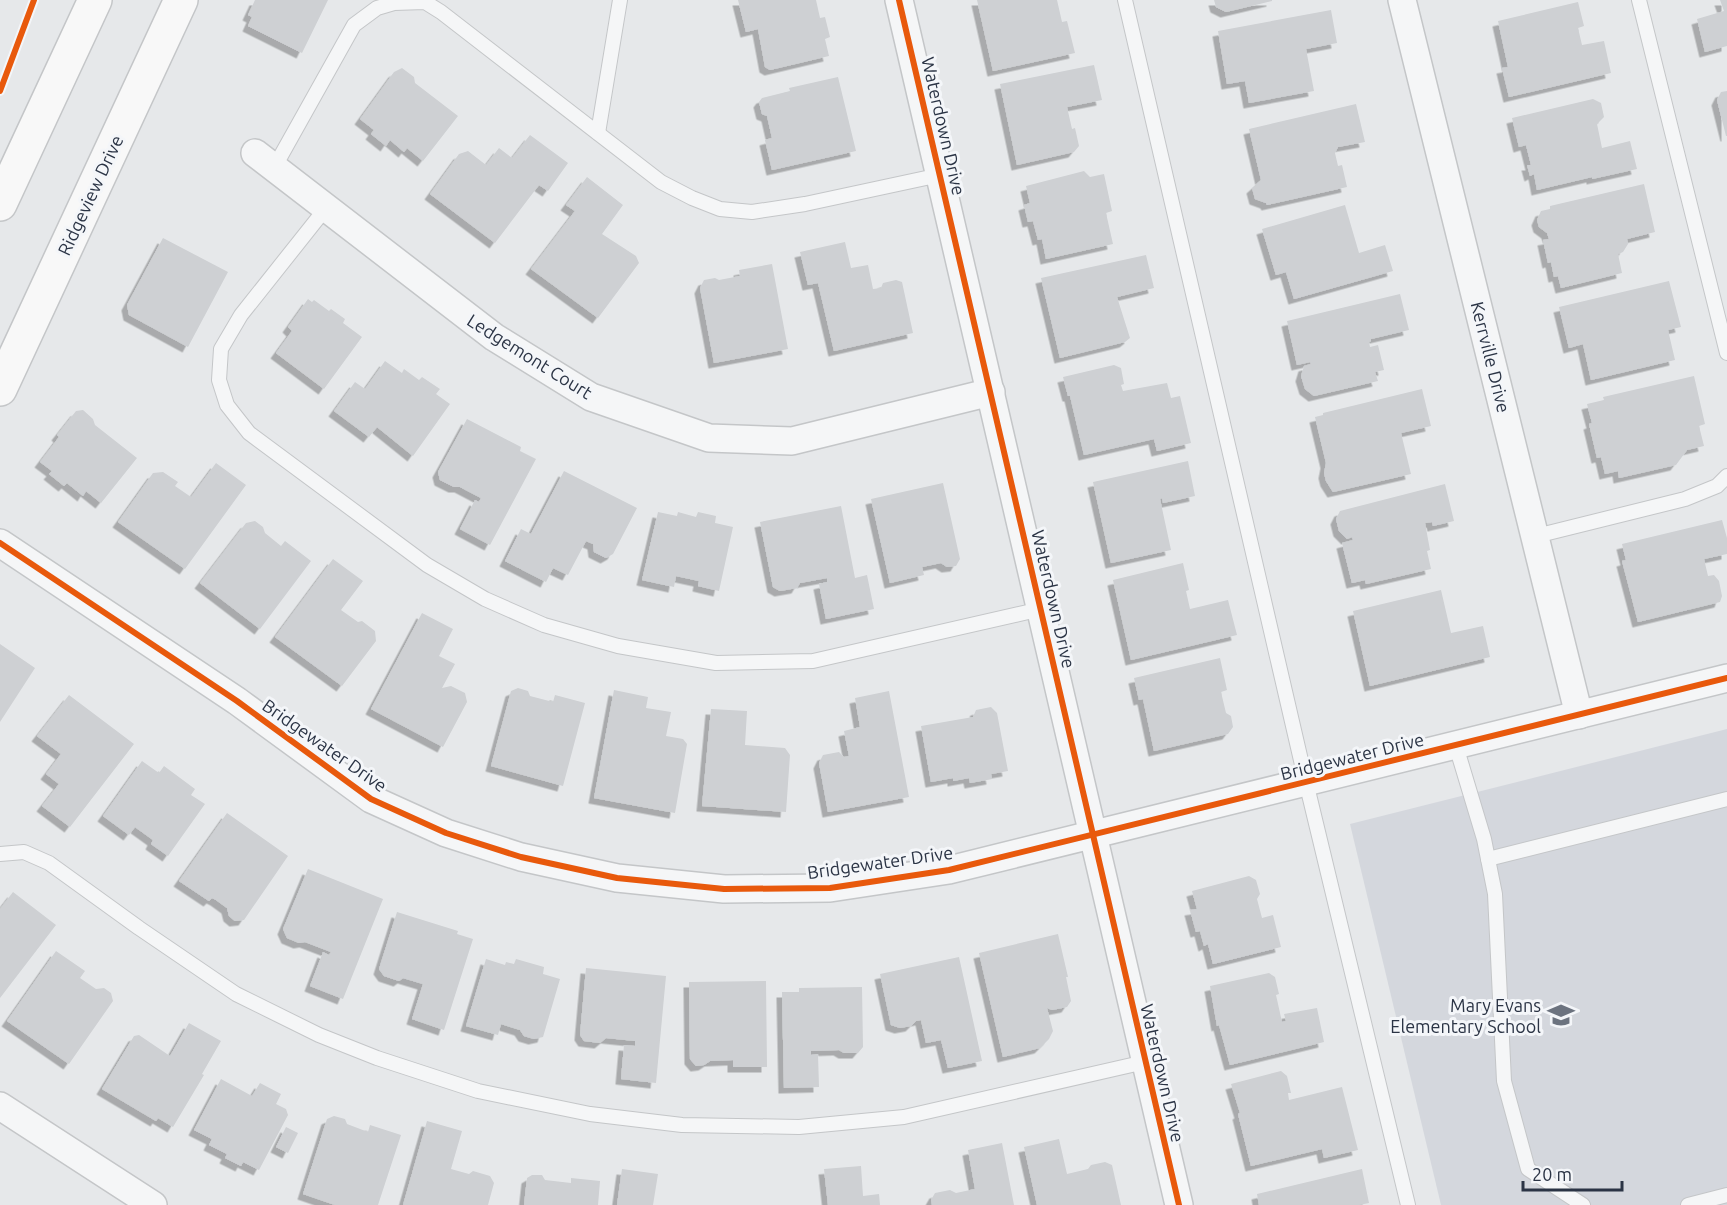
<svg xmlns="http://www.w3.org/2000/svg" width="1727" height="1205" font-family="Ubuntu,sans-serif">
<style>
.built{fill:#d4d7dd}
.building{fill:#ced0d3;filter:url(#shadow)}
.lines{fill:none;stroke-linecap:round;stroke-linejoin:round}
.lane-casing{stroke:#c4c6c8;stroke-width:16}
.street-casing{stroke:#c4c6c8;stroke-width:30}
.secondary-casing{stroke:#c4c6c8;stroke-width:36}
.lane{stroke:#f5f6f7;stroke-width:14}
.street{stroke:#f5f6f7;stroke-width:27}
.secondary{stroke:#f8f8f8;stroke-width:33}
.cycleway-casing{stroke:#f4f6f9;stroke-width:10}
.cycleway{stroke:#e8590c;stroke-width:6}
.labels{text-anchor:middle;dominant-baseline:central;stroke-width:6;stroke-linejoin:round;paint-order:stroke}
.street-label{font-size:18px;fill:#2b3445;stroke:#f4f6f9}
.poi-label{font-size:18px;fill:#2b3445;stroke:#f4f6f9;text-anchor:end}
</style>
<defs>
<filter id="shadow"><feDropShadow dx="-5.5" dy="5.5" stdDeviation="0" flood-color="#0004"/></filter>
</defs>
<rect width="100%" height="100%" fill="#e6e8ea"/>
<polygon class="built" points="1727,729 1727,1205 1441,1205 1350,824"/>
<g class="building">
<polygon points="255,0 328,0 302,53 248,26 252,17 248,15"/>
<polygon points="738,0 816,0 820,18 825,17 830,37 825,39 829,56 770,70 765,67 758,29 746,32"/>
<polygon points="977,0 1057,0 1062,22 1067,21 1075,53 993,71"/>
<polygon points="1214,0 1272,0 1272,1 1226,12 1216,7"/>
<polygon points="1720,0 1727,0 1727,46 1705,52 1697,19 1724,11"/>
<polygon points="1578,2 1584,26 1578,28 1582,45 1604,41 1611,73 1509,97 1502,68 1508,67 1498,21"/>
<polygon points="1331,10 1337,43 1306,49 1314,91 1249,103 1245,81 1227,84 1218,31"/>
<polygon points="1094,65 1102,100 1067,107 1072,129 1075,128 1079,146 1074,152 1017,165 1000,84"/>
<polygon points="402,68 414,77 415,83 458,116 423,161 407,148 404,152 390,140 386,146 371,134 374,130 360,119 394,72"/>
<polygon points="838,77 856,151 772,170 765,140 772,138 767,116 762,114 759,102 762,98 790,91 789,88"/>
<polygon points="1727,91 1727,136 1726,136 1717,100 1721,92"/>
<polygon points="1593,99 1601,103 1604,117 1597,124 1602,148 1630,141 1637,169 1592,179 1592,177 1537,190 1534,174 1530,176 1527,165 1531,165 1526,145 1519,147 1512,118"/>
<polygon points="1356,104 1365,142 1338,147 1335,153 1338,166 1342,165 1347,187 1267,205 1266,203 1255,199 1252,188 1261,180 1249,129"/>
<polygon points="530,135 568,163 548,191 539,185 495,243 430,194 459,154 468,151 486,165 499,148 512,158"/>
<polygon points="1084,171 1090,177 1104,174 1112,211 1106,213 1113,244 1046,259 1042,239 1038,240 1033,221 1028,222 1024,205 1030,203 1026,186"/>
<polygon points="587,177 623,205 602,234 636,256 639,263 598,318 531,269 575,211 566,205"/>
<polygon points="1644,184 1655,232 1627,239 1628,244 1623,252 1618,254 1622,273 1561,288 1558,276 1554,277 1551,262 1548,263 1543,240 1549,239 1547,233 1539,227 1537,220 1541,211 1550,209 1550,206"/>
<polygon points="1345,205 1359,253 1385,245 1393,271 1294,299 1286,272 1276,275 1262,229"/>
<polygon points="163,238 228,272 188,347 129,315 127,305"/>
<polygon points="845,242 851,268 868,265 873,289 881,288 883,283 896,280 902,282 913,333 834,351 818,283 808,285 800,252"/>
<polygon points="1146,255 1154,288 1117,297 1130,338 1125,342 1060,358 1041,278"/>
<polygon points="772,264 788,349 714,363 700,288 704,280 715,278 719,280 740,276 739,270"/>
<polygon points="1669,281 1681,327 1668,330 1675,360 1591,380 1583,344 1569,348 1559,307"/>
<polygon points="1400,294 1409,330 1371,339 1371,341 1369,342 1370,347 1378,345 1384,370 1375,372 1378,381 1314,396 1305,389 1301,376 1304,366 1311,364 1310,362 1297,365 1287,321"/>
<polygon points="308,299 312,302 314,300 329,311 331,309 345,319 343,323 362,337 324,389 276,353 292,331 288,327"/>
<polygon points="385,361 402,373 404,369 419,380 422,377 440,389 436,394 450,404 413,456 377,427 369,437 334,411 355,382 365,389"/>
<polygon points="1114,365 1121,368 1124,384 1121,385 1123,391 1167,383 1171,398 1180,396 1191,443 1157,451 1154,439 1084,455 1070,396 1068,396 1063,377"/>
<polygon points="1694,376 1705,424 1699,426 1704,446 1687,450 1676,465 1619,478 1618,471 1605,474 1601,457 1597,458 1589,424 1592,423 1587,404 1604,400 1603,397"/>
<polygon points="1422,389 1431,426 1401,433 1411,474 1333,492 1326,481 1324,473 1326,463 1315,417 1323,415 1323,413"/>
<polygon points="83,410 93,419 95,425 137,458 101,503 86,491 83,496 67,483 64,486 49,474 52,471 40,462 59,437 57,435 76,411"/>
<polygon points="467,419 521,447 520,451 536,459 490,545 460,529 475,500 479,502 481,498 460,487 454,487 440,480 438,472"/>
<polygon points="1188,461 1195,496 1163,503 1162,498 1160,499 1171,550 1111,563 1093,482"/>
<polygon points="216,463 246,485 185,569 118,522 153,473 163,472 178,482 175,486 191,497"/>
<polygon points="564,471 637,508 613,554 606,558 594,552 593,544 586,541 568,575 553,568 546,582 505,561 521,529 531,534"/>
<polygon points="943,483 960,559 956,566 947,567 941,563 922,567 924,575 890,583 871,499"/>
<polygon points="1445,484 1454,521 1433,526 1432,522 1425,523 1430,550 1427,551 1431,569 1366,584 1365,580 1352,583 1342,543 1353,540 1352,537 1347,539 1339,531 1336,519 1340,511"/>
<polygon points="841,506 855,578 867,575 874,609 826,619 819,584 827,582 827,578 800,583 797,588 780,591 773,587 760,522"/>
<polygon points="658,512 677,516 678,512 696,517 698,512 716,516 715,523 733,527 719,591 698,586 699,581 676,576 674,587 642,580"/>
<polygon points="1722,520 1727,538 1727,554 1704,559 1708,576 1714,575 1719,581 1722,596 1720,602 1638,622 1622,561 1626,560 1622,544"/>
<polygon points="255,521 263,527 265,533 281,546 285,541 311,561 260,629 200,583 246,523"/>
<polygon points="333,559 363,581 341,610 358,622 362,621 375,631 376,641 342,686 275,637"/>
<polygon points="1183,563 1189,590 1186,591 1190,609 1228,600 1237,635 1131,660 1113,580"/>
<polygon points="1441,590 1451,633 1483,626 1490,657 1370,686 1353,611"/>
<polygon points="422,613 453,629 439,656 455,664 442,688 451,686 465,693 467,702 443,747 371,709"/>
<polygon points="0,644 35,668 0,722"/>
<polygon points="1220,658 1227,690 1221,692 1226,713 1231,716 1233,727 1228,734 1154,751 1143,699 1139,700 1134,678"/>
<polygon points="518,688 528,691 530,696 553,702 555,695 585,703 563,786 491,766 511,691"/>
<polygon points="614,690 648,697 646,708 671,712 666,736 683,739 687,744 675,813 594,798"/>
<polygon points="889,691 909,797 828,812 819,763 823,755 839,752 844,757 849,756 844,731 860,727 855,698"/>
<polygon points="69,695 134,744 70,827 42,806 59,784 46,774 61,754 37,736"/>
<polygon points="991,707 997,713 1008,771 991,774 992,779 970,783 969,778 953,781 953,778 931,782 921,726 973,717 976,710"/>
<polygon points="711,709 747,711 745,745 785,748 790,755 786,812 702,806"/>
<polygon points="142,761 159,773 164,766 195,789 191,795 205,804 168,856 151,844 153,840 135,827 129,835 103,816"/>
<polygon points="227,813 288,856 244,920 235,921 229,916 227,908 216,900 212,898 209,901 179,881"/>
<polygon points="308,869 383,899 343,999 310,986 323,952 329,955 331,952 305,942 299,943 287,938 283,929"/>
<polygon points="1249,876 1256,880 1260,894 1257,899 1262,918 1273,915 1281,947 1213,964 1208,944 1204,946 1200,931 1196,932 1190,910 1197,909 1192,891"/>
<polygon points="13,892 56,925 0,998 0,909"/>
<polygon points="397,912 458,931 457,934 473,939 444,1030 412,1019 423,984 403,978 399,981 384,976 379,969"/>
<polygon points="1058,934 1068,977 1066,977 1071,1001 1067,1007 1052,1010 1047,1008 1053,1031 1049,1039 1040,1048 1003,1057 979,953"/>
<polygon points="56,951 85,971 80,978 96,989 104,988 111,993 113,1001 69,1064 7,1021"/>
<polygon points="959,957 982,1061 948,1068 941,1040 926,1043 921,1020 916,1021 911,1026 900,1028 891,1025 880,974"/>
<polygon points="486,959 505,965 506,962 514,964 516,959 544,967 543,974 560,979 543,1037 534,1039 524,1036 520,1030 501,1024 498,1035 466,1026"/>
<polygon points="586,968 666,976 656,1083 621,1079 624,1045 635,1046 635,1041 606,1038 600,1043 584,1041 580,1035"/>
<polygon points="1269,973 1275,977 1279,994 1276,995 1282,1022 1286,1021 1284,1014 1317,1008 1324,1042 1230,1065 1219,1025 1217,1026 1210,986"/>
<polygon points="766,981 767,1067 733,1067 733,1060 710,1061 704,1065 696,1066 690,1059 689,982"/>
<polygon points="862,987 863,1047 858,1053 844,1053 839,1050 811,1051 811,1055 818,1054 819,1087 784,1088 782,992 799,992 799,988"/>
<polygon points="189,1023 221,1041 202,1074 204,1075 173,1127 158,1118 156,1121 102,1089 134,1036 139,1035 170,1056"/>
<polygon points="1281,1071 1287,1076 1291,1093 1288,1093 1289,1100 1342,1087 1358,1150 1324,1158 1322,1149 1251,1166 1238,1114 1240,1113 1231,1084"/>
<polygon points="221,1079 252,1096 260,1083 281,1094 276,1104 286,1109 288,1115 259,1170 243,1162 241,1166 225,1158 227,1154 209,1145 212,1139 194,1130"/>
<polygon points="334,1116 345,1119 347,1124 368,1132 370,1125 401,1135 378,1205 335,1205 303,1194 327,1119"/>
<polygon points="427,1121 462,1131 451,1169 469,1174 473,1171 490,1176 494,1183 488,1205 403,1205"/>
<polygon points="286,1127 298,1133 288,1153 276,1147"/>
<polygon points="1059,1139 1067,1174 1088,1169 1091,1165 1105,1162 1112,1165 1121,1205 1037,1205 1024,1147"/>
<polygon points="1002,1143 1014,1205 932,1205 931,1200 935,1193 950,1190 956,1193 975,1189 968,1150"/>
<polygon points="861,1166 863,1196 879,1194 880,1205 828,1205 824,1169"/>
<polygon points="622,1169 658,1174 653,1205 617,1205"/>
<polygon points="1362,1169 1369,1203 1359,1205 1259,1205 1257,1194"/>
<polygon points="532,1175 542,1175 545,1180 571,1183 571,1178 600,1181 598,1205 524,1205 527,1178"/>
</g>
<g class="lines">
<defs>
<g id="lane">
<polyline points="1125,0 1306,782 1408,1205"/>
<polyline points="1639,0 1727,353"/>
<polyline points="598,133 620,0"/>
<polyline points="274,168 354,25 377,8 394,3 425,2 441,12 661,182 692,198 720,209 752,212 805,204 940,175"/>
<polyline points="326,208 241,315 221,349 219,380 227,405 249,433 427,565 485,599 544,625 618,646 716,663 813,661 1041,609"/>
<polyline points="1536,536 1685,499 1717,486 1727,476"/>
<polyline points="1456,746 1484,839 1495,894 1504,1081 1528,1169 1583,1205"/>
<polyline points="0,854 24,852 49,863 139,928 236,994 319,1035 377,1058 478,1091 590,1114 682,1125 799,1127 904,1117 1145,1062"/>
<polyline points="1488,859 1727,799"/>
<polyline points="1688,1205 1727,1195"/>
</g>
<g id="street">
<polyline points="899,0 1179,1205"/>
<polyline points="1402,0 1579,715"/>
<polyline points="255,153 494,337 591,397 709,438 792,441 991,392"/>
<polyline points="0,543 237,701 371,799 446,833 521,857 617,878 724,889 830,888 949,870 1727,678"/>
<polyline points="0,1106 153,1205"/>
</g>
<g id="secondary">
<polyline points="0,204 95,0"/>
<polyline points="0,389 181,0"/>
</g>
</defs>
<use href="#lane" class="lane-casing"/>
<use href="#street" class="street-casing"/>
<use href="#secondary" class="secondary-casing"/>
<use href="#lane" class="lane"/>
<use href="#street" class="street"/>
<use href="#secondary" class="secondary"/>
<defs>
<g id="cycleway">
<polyline points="899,0 1179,1205"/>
<polyline points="0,91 34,0"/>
<polyline points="0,543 237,701 371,799 446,833 521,857 617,878 724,889 830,888 949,870 1727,678"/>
</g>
</defs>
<use href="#cycleway" class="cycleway-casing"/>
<use href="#cycleway" class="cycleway"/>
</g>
<defs>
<symbol id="school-bare" viewBox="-9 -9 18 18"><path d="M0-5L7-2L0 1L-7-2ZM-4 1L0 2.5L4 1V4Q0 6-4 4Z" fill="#6c737f" stroke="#f4f6f9" stroke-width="2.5" paint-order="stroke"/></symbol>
</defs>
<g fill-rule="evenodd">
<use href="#school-bare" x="1542" y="996" width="38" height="38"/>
</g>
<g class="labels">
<g class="street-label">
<text transform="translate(944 126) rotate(77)">Waterdown Drive</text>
<text transform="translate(90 195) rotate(-65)">Ridgeview Drive</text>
<text transform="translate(530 356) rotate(32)">Ledgemont Court</text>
<text transform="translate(1491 357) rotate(76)">Kerrville Drive</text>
<text transform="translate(1054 599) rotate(77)">Waterdown Drive</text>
<text transform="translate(325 745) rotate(35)">Bridgewater Drive</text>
<text transform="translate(1352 756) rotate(-14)">Bridgewater Drive</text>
<text transform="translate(880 862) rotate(-8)">Bridgewater Drive</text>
<text transform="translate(1163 1073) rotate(77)">Waterdown Drive</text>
</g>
<g class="poi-label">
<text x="1541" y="1005">Mary Evans<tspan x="1541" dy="21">Elementary School</tspan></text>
</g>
</g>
<path d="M1523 1181v9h99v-9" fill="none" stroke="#2b3445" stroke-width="3"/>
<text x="1532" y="1181" font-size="18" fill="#2b3445" stroke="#f4f6f9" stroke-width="4.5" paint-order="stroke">20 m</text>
</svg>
